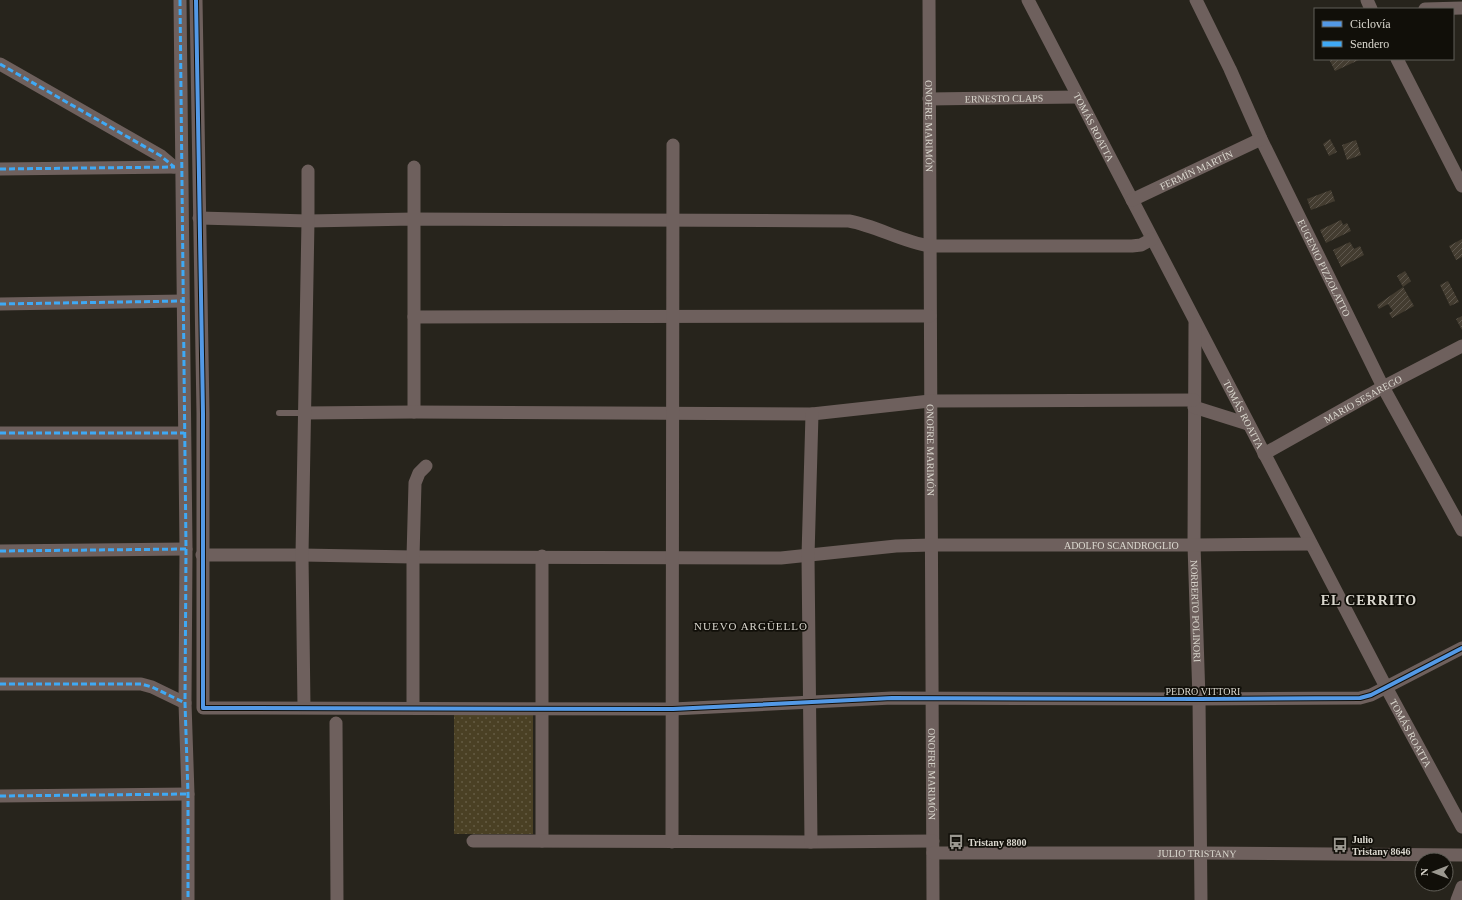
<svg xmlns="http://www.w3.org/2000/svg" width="1462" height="900" font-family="Georgia,serif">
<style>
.park{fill:url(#park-dots)}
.building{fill:url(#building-hatch)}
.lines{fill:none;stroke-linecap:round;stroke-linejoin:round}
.lane{stroke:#6e605d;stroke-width:6}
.street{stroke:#6e605d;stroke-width:13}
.quiet{stroke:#3fa9f5;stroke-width:3;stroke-dasharray:6 3;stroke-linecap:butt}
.cycleway-casing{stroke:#110f09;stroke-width:6}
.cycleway{stroke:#5399e6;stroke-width:4}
.labels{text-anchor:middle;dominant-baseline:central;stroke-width:3.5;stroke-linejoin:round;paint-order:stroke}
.street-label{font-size:10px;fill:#dad7ce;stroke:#110f09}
.poi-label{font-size:10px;font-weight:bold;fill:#dad7ce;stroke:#110f09;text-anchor:start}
.neighbourhood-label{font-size:11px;letter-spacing:1px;fill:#dad7ce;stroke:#110f09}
.district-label{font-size:14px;font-weight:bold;letter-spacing:1px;fill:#dad7ce;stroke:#110f09}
</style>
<defs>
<pattern id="park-dots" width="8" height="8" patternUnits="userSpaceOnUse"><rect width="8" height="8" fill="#4a4024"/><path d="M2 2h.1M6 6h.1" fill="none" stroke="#645b43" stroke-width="1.8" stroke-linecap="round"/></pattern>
<pattern id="building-hatch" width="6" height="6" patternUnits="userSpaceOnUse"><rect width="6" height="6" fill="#433c30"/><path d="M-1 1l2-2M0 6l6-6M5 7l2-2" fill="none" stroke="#5e574d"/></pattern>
</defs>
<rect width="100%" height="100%" fill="#27241c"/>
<rect class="park" x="454" y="714" width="79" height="120"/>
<g class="building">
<polygon points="1329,59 1361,59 1335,71"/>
<polygon points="1330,139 1337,152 1329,156 1323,144"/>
<polygon points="1356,140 1361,155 1347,160 1342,145"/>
<polygon points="1331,190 1335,201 1311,210 1307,199"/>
<polygon points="1341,220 1343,225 1347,223 1351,231 1326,243 1320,230"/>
<polygon points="1462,239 1462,257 1456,260 1449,246"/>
<polygon points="1350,242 1354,249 1360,246 1364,255 1341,267 1333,250"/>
<polygon points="1405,271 1411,281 1403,287 1397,276"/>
<polygon points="1448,281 1459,302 1450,306 1440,285"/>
<polygon points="1403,287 1414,306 1392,318 1389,313 1393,311 1388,304 1379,309 1377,305"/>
<polygon points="1462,316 1462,330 1456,319"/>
</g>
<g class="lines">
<polyline class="lane" points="279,413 304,413"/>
<g class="street">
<polyline points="180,0 186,549 185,703 188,794 188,900"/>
<polyline points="196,0 203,413 203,708 673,709 892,698 1199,699 1360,698 1371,695 1462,648"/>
<path id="s1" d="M929,0L933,900"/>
<path id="s2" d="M1028,0L1386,687L1462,827"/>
<path id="s3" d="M1196,0L1230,69L1261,139L1383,387L1462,530"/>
<polyline points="1367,0 1371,9"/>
<polyline points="1425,9 1462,8"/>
<polyline points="1397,59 1462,186"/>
<polyline points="0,64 161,156 174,167"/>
<path id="s4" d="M929,99L1078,97"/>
<polyline points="0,169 177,167"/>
<path id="s5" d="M1132,200L1261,139"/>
<path d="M199,218L308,221L414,219L849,221C877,226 902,242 930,246H1132L1141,245L1152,239"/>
<polyline points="0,304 183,301"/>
<polyline points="414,317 930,316"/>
<path id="s6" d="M1195,324L1194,545L1199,699L1201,900"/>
<polyline points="1194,407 1248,424"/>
<polyline points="414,412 414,167"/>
<polyline points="304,413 414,412 812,414 930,401 1194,400"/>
<polyline points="0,433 184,433"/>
<path id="s7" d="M1264,454L1383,387L1462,346"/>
<polyline points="0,551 186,549"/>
<path id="s8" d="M202,555H302L413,557L781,558L896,546L931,545H1194L1311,544"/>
<polyline points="542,556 542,841"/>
<polyline points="0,684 141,684 152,687 185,703"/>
<polyline points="304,707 302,555 308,221 308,171"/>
<polyline points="413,707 413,557 415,483 419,473 426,466"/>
<polyline points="336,723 337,900"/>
<polyline points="0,796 188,794"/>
<polyline points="473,841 811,842 933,841"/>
<polyline points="672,842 673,145"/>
<polyline points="811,842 808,556 812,414"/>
<path id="s9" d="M933,853H1201L1462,855"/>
<polyline points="1457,900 1462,887"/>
</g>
<g class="quiet">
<polyline points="180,0 186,549 185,703 188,794 188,900"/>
<polyline points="0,64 161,156 174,167"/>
<polyline points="0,169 175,167"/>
<polyline points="0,304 183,301"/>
<polyline points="0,433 184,433"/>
<polyline points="0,551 186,549"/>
<polyline points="0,684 141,684 152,687 185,703"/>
<polyline points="0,796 188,794"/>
</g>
<defs>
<polyline id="cycleway" points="196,0 203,413 203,708 673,709 892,698 1199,699 1360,698 1371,695 1462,648"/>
</defs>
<use href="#cycleway" class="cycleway-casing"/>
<use href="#cycleway" class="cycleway"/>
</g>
<defs>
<symbol id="bus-bare" viewBox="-9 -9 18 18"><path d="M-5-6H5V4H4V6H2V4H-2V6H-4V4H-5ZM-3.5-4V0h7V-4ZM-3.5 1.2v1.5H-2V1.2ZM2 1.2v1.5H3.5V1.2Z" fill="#9b9890" stroke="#110f09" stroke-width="2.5" paint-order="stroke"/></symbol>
</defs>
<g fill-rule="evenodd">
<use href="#bus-bare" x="945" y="831" width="22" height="22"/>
<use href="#bus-bare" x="1329" y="834" width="22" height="22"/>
</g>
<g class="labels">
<g class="street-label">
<text stroke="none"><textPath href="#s4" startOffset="75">ERNESTO CLAPS</textPath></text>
<text stroke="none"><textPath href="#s1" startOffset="126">ONOFRE MARIMÓN</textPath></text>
<text stroke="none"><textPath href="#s2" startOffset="143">TOMÁS ROATTA</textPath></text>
<text stroke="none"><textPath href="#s5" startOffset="71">FERMÍN MARTÍN</textPath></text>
<text stroke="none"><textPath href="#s3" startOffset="297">EUGENIO PIZZOLATTO</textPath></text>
<text stroke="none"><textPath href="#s7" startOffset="113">MARIO SESAREGO</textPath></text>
<text stroke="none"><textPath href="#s2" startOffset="467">TOMÁS ROATTA</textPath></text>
<text stroke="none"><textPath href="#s1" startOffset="450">ONOFRE MARIMÓN</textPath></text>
<text stroke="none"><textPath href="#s8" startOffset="920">ADOLFO SCANDROGLIO</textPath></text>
<text stroke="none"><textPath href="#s6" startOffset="287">NORBERTO POLINORI</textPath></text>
<text x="1203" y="691">PEDRO VITTORI</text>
<text stroke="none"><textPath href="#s2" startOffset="827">TOMÁS ROATTA</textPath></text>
<text stroke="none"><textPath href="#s1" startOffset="774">ONOFRE MARIMÓN</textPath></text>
<text stroke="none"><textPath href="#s9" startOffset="264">JULIO TRISTANY</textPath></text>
</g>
<g class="poi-label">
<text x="1352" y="839">Julio<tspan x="1352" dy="12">Tristany 8646</tspan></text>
<text x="968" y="842">Tristany 8800</text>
</g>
<g class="neighbourhood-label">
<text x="751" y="626">NUEVO ARGÜELLO</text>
</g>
<g class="district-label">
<text x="1369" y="600">EL CERRITO</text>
</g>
</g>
<rect x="1314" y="8" width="140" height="52" fill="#110f09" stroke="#615f58"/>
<rect x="1322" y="21" width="20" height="6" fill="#5399e6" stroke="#615f58"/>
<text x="1350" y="28" font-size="12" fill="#dad7ce">Ciclovía</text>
<rect x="1322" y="41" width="20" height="6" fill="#3fa9f5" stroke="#615f58"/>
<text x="1350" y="48" font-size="12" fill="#dad7ce">Sendero</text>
<g transform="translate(1434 872) rotate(270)"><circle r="19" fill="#110f09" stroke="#615f58"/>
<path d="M0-3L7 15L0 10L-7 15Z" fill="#9b9890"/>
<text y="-6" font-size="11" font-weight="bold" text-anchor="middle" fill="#dad7ce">N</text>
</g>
</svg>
